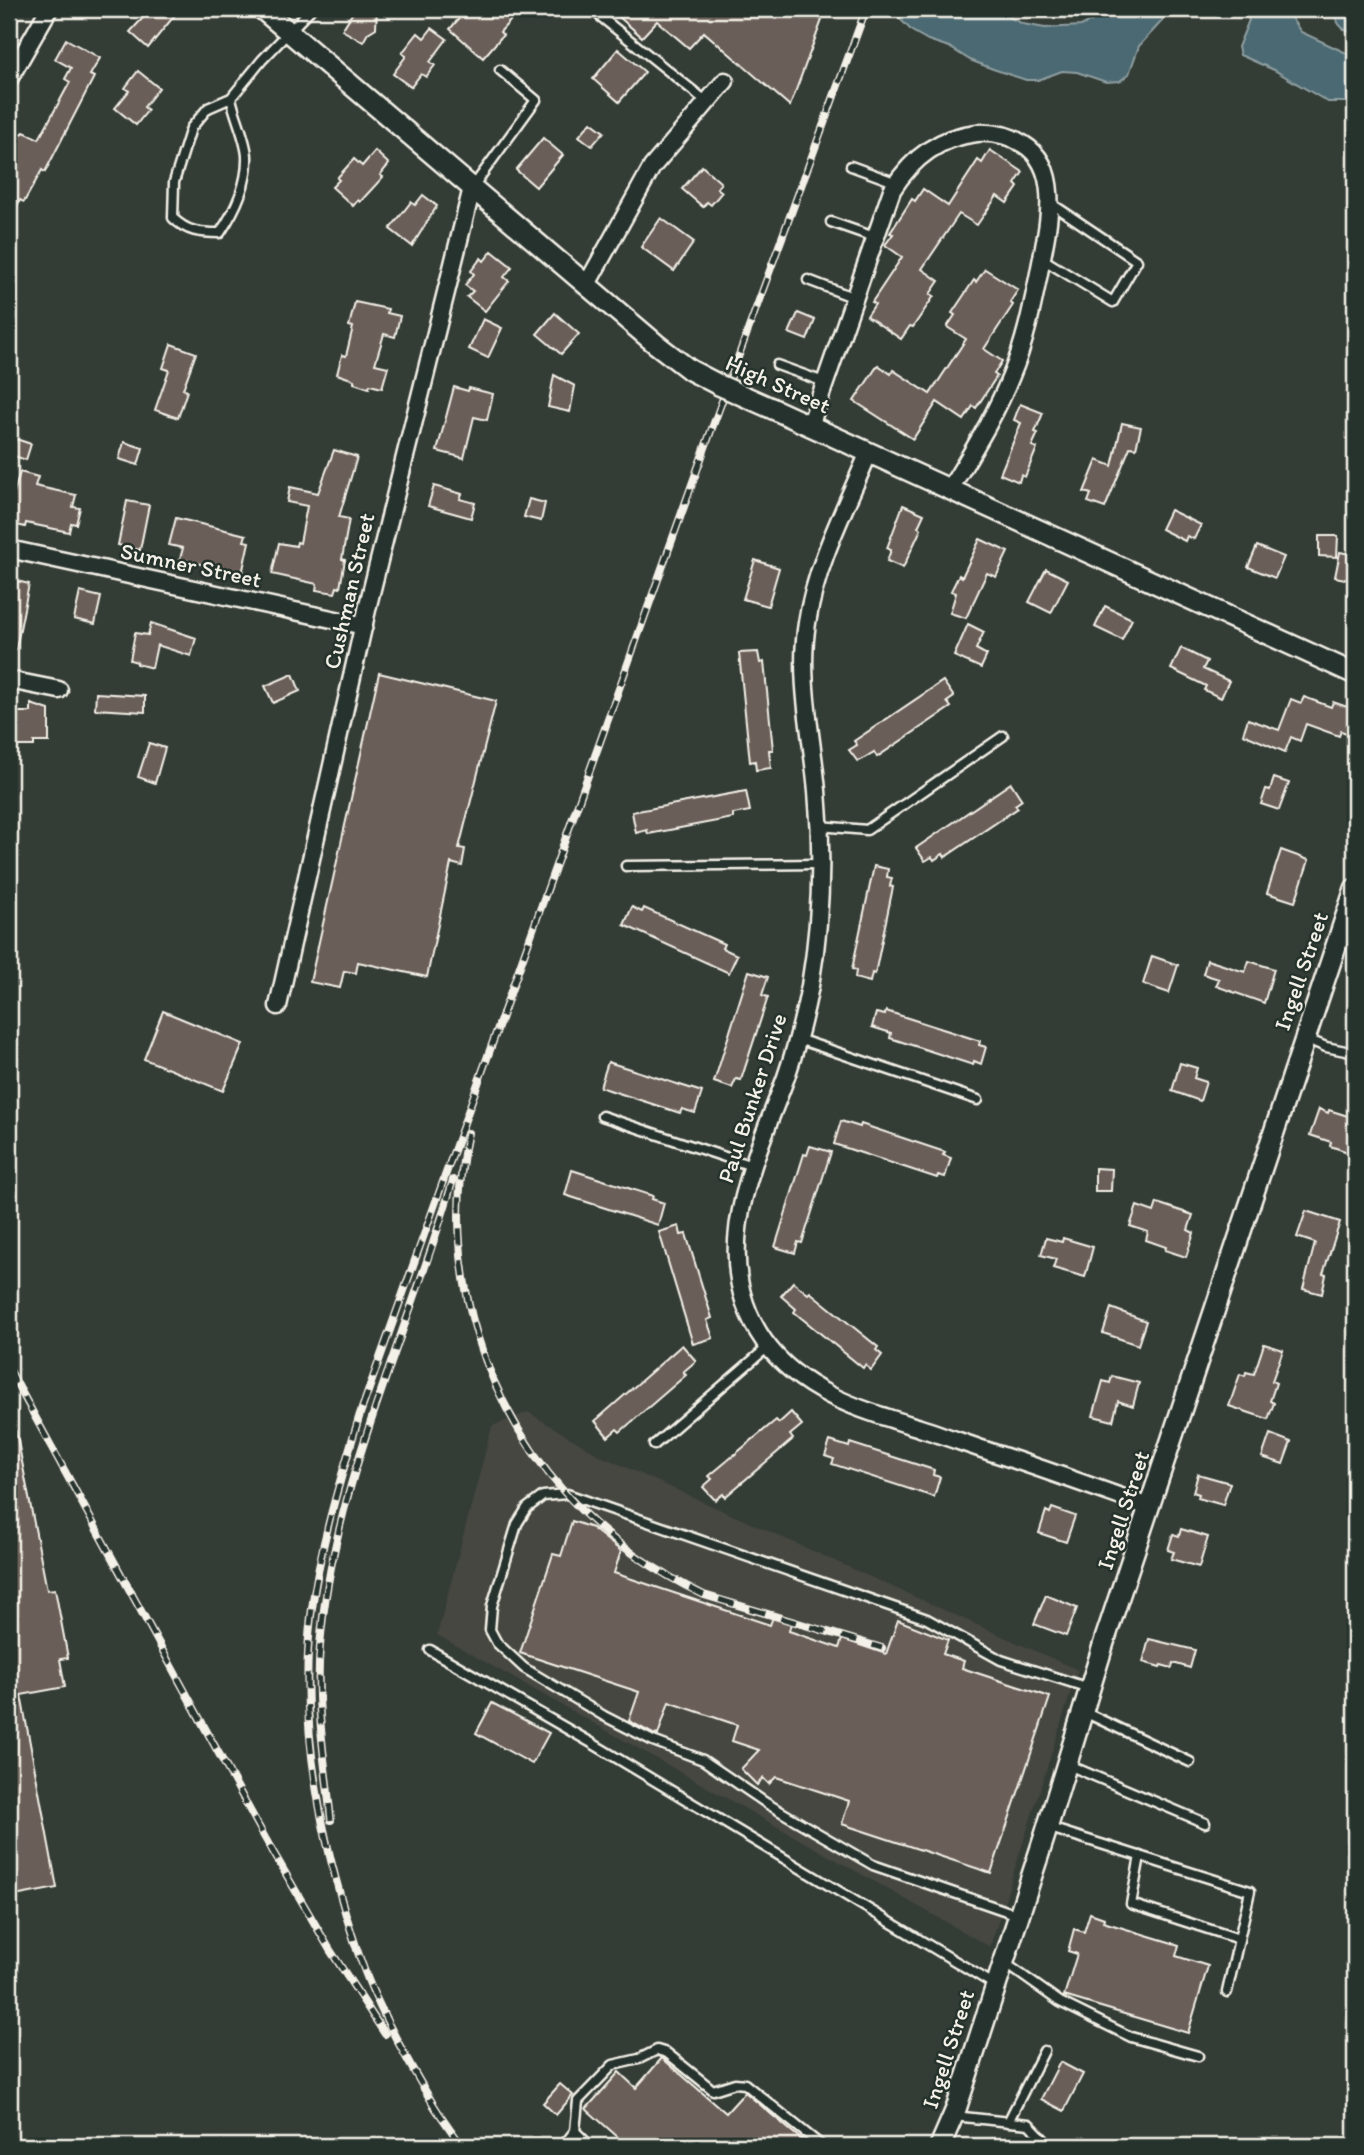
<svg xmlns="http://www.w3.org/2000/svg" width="1364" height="2155" font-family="Itim,sans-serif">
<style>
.built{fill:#444640}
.water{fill:#4c6972;stroke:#8f9fa1;stroke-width:2}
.building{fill:#6b5e59;stroke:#f4f1e8;stroke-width:2}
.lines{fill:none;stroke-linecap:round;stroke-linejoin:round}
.service-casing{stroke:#f4f1e8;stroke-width:13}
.minor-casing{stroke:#f4f1e8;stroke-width:21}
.tertiary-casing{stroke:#f4f1e8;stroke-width:24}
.service{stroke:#26332d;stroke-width:8}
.minor{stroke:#26332d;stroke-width:16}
.tertiary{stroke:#26332d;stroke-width:19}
.rail-casing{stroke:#f4f1e8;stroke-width:8}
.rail{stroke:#26332d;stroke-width:5;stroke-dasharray:16;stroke-linecap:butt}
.tertiary-bridge-casing{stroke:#f4f1e8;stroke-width:24;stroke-linecap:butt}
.tertiary-bridge{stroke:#26332d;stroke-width:19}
.labels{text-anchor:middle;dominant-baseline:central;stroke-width:5;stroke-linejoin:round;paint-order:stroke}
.street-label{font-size:23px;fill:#f4f1e8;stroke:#26332d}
</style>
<rect width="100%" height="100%" fill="#343c36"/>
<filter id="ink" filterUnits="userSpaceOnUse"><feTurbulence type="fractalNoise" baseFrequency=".0143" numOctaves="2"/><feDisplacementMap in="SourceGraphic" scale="14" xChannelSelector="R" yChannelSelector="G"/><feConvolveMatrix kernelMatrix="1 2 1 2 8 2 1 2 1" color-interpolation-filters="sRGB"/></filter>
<g filter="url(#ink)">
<polygon class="built" points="528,1412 599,1455 1078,1670 990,1947 437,1635 492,1426"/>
<g class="water">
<polygon points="890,9 993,9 1023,24 1045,28 1081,26 1115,9 1165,9 1162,21 1139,46 1129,74 1120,81 1106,82 1077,72 1062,71 1038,80 1026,80 993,69 970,60 949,47 928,40 912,31"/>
<polygon points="1242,9 1285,9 1301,32 1355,57 1355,102 1328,102 1274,70 1240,55 1238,47 1249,20"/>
<path d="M1335,9H1355V34C1342,30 1335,24 1335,9Z"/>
</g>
<g class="building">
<polygon points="151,9 180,9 148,48 130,32"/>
<polygon points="355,9 377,9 376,28 368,33 363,42 342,30"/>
<polygon points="467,9 521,9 500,32 503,35 483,58 450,29"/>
<polygon points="610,9 809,9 822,20 790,106 704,32 689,48 657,21 642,37"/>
<polygon points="432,28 447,39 430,62 435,65 426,77 421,74 411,87 393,74 406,56 402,53 418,33 424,38"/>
<polygon points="66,39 100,58 90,75 94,77 45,172 42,170 24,202 20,200 9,222 9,137 13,130 22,134 24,132 39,139 70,82 65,79 71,68 55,59"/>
<polygon points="618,49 645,72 619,102 593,79"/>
<polygon points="138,71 159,88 144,107 148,110 136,125 115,108 129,91 125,88"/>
<polygon points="591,122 604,132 592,146 579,136"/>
<polygon points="543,138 563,155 536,187 516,170"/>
<polygon points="990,150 1023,172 1015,184 1018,187 1007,203 997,196 977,225 959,214 922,269 939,281 930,294 934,296 913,327 910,326 901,339 867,316 875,304 872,302 902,257 885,245 893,234 890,233 912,199 915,201 923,189 948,206 978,160 982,163"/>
<polygon points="375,151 389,164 380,175 383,177 360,202 358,200 353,206 332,187 339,180 337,178 354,159 362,166"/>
<polygon points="702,166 721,183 717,188 722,192 711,205 707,202 703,207 682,189"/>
<polygon points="423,195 437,206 412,246 390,229 411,202 415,205"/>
<polygon points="661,218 694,242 674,271 641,247"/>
<polygon points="492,251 512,267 504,277 509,281 485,311 467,297 473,291 465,285 474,274 471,271 481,258 484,261"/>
<polygon points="985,269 1018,290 1010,302 1013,305 984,349 1002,361 994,374 997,376 976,408 973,406 964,420 937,402 913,439 854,401 878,365 891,374 893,370 930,394 966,339 947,327 955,315 952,313 974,280 976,282"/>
<polygon points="355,302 388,309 387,313 400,316 395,337 384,334 375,364 388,367 382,388 370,385 369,388 354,383 354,380 337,374 342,355 346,356 353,327 349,326"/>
<polygon points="555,313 579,334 561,354 537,334"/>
<polygon points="798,313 815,320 807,340 789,333"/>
<polygon points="483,319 502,328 488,358 469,349"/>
<polygon points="171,344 196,353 183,389 187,391 178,418 155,410 169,370 163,368"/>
<polygon points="554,375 575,386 570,412 548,407"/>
<polygon points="454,387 468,391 469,388 493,394 487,420 474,417 464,458 437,451"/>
<polygon points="1020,404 1043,413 1035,432 1038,433 1032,446 1037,448 1025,477 1021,475 1019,482 1000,474 1021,423 1014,420"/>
<polygon points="1122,423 1141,427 1136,448 1130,447 1105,508 1088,502 1091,494 1084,492 1097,460 1112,466"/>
<polygon points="16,439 31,444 26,460 11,455"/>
<polygon points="124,442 143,448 138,465 119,459"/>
<polygon points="334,450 357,457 339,517 349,519 342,559 345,560 340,588 337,587 335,593 316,590 317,584 272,574 279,543 296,546 297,542 300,543 307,506 287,502 290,487 318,493"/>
<polygon points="20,472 38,477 35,486 76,495 73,507 80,508 76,524 71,523 69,532 26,523 25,527 9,523 12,508 10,507"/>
<polygon points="434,486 462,494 460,499 475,503 471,518 428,506"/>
<polygon points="529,499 545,503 541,521 524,517"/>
<polygon points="127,501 149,505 140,550 118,545"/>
<polygon points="903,505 924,514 918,527 921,529 903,568 887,561 891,550 887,548"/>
<polygon points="1170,510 1201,525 1194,539 1187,536 1185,541 1161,529"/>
<polygon points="176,518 246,535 244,541 249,542 242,574 180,559 183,548 169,545"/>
<polygon points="1319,536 1338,536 1337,557 1319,556"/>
<polygon points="980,539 1008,552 996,577 987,573 966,618 950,613 956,593 951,591 959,575 962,577"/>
<polygon points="1257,546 1284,557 1275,578 1248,567"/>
<polygon points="1340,552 1355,555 1355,581 1335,577"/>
<polygon points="755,560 779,568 768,606 743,599"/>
<polygon points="1046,569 1068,580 1051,613 1029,602"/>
<polygon points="9,579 29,584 16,649 9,648"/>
<polygon points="80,592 101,597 95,624 74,619"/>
<polygon points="1105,606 1132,619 1122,640 1095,627"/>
<polygon points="151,623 196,638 191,656 157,645 152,668 137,664 137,662 130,660 135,633 148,635"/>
<polygon points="968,624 984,632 976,649 987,655 981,668 954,656"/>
<polygon points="1181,648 1207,661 1203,669 1229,681 1221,698 1204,690 1206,686 1171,669"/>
<polygon points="758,652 760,663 764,662 773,750 769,750 771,768 756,770 755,761 750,762 739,653"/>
<polygon points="379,673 496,701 459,848 465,849 462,866 451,863 427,977 358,962 356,973 344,971 340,988 310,982"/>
<polygon points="293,674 300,691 273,703 265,686"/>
<polygon points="943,681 954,697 947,702 951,707 877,757 874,752 858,762 849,750 857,745 854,741"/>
<polygon points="96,693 145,696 145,712 95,709"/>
<polygon points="1304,697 1331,707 1333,702 1350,708 1349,712 1355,714 1355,736 1341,731 1339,736 1306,724 1300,741 1291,737 1285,752 1243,734 1248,719 1279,730 1291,699 1301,703"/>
<polygon points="31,704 49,710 49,742 34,742 34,746 18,746 18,712 31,712"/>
<polygon points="149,743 165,748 155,783 138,777"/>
<polygon points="1274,778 1289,783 1279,810 1261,804 1266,789 1270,790"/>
<polygon points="1011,783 1022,800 1015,805 1018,808 945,857 943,854 934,860 932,857 925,861 916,848"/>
<polygon points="746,791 750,811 733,814 733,818 648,834 647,830 636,833 632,812"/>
<polygon points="1281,850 1309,860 1295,902 1267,893"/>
<polygon points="874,866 888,869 887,877 892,878 890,886 893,887 875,974 872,973 870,982 855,978 856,970 852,969"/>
<polygon points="632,907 642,912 644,908 724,944 722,948 737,955 729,973 624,925"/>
<polygon points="1152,956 1178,965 1169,993 1143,984"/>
<polygon points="1207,960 1245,972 1249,961 1274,969 1264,1003 1216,986 1219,979 1203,974"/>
<polygon points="749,971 768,977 762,995 768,997 741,1080 736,1079 732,1088 714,1082"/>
<polygon points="163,1011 243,1044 223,1091 144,1059"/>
<polygon points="886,1011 980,1041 979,1045 986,1047 981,1064 974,1061 973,1065 890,1038 891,1033 872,1027 876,1013 885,1015"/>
<polygon points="608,1062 702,1092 695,1113 682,1109 680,1113 600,1087"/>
<polygon points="1180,1063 1197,1068 1194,1078 1206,1082 1200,1101 1172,1091"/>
<polygon points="1319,1109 1328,1113 1329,1110 1354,1118 1350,1131 1355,1133 1348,1152 1330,1146 1331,1142 1310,1135"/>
<polygon points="841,1121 860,1127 861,1124 945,1152 943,1155 951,1158 945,1177 938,1175 937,1178 834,1144"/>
<polygon points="810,1146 831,1152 802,1243 798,1242 795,1253 775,1247 804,1154 807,1155"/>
<polygon points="1095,1168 1112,1169 1111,1191 1095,1191"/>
<polygon points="572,1170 653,1196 652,1199 664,1203 658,1225 565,1195"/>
<polygon points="1157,1203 1193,1215 1188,1230 1194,1233 1186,1257 1165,1250 1166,1247 1146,1240 1148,1232 1130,1226 1137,1206 1154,1212"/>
<polygon points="1306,1211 1340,1222 1323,1274 1326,1275 1322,1294 1303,1289 1315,1243 1297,1237"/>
<polygon points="679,1226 681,1235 686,1234 712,1318 707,1320 713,1338 693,1344 659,1232"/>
<polygon points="1046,1238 1062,1242 1063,1238 1093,1247 1085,1277 1053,1268 1056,1259 1041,1255"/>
<polygon points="793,1282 808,1294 810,1292 878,1347 876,1350 882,1355 871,1370 865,1365 863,1368 794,1312 796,1309 781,1296"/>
<polygon points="1111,1308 1146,1321 1138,1345 1103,1333"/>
<polygon points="1264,1344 1283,1350 1272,1381 1276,1383 1270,1401 1274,1403 1268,1419 1229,1406 1240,1374 1245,1376 1246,1372 1254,1374"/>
<polygon points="682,1345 696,1361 683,1372 686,1375 620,1432 617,1429 608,1437 595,1421"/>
<polygon points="1112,1376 1139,1383 1133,1406 1118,1401 1113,1421 1093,1416 1103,1381 1110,1383"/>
<polygon points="791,1412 802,1425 790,1435 793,1439 725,1497 723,1494 715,1500 703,1487 712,1479 709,1476 776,1420 779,1423"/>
<polygon points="16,1431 47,1590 55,1589 68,1658 60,1659 65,1687 21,1695 57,1888 9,1897 9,1432"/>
<polygon points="1270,1434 1291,1442 1283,1464 1262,1457"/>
<polygon points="830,1441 849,1447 850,1443 934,1470 933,1475 940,1477 934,1497 832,1464 834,1459 825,1456"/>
<polygon points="1198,1474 1230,1483 1223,1505 1198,1498 1199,1494 1193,1492"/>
<polygon points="1052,1508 1075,1516 1066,1542 1039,1533 1046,1511 1050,1513"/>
<polygon points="572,1521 592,1528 621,1551 614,1573 770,1625 773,1617 791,1623 789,1631 839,1648 842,1639 886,1654 898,1620 948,1640 943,1654 964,1661 962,1668 1050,1697 991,1873 842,1824 849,1801 776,1777 769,1784 763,1778 757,1785 741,1769 759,1750 732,1741 737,1725 669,1702 658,1735 653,1734 629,1721 639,1692 520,1653 553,1554 561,1556"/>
<polygon points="1181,1529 1208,1537 1199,1567 1171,1559 1174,1552 1168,1550 1173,1534 1179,1536"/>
<polygon points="1046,1595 1077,1608 1066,1636 1034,1624"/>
<polygon points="1149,1639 1195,1650 1190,1668 1173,1663 1172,1668 1161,1665 1160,1667 1143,1662"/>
<polygon points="492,1703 549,1733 532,1764 476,1733"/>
<polygon points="1090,1913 1104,1918 1103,1922 1179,1945 1176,1956 1208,1966 1188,2033 1064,1996 1077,1954 1068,1951 1074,1929 1084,1932"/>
<polygon points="662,2058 726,2113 745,2092 809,2146 628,2146 586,2109 619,2072 636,2088"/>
<polygon points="1060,2062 1083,2074 1064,2111 1041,2099"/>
<polygon points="560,2084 573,2095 556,2115 543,2103"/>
</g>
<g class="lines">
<defs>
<g id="service">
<polyline points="591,9 707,102"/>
<path d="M231,98C235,117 246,139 247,156C248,184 235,211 220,233C200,233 187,232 173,218L174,182L191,128L208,108L231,98L262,60L311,9"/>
<polyline points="851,166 897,183"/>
<polyline points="472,188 536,100 500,70"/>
<polyline points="831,222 877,238"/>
<polyline points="1041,258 1113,302 1137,261 1049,202"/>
<polyline points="808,280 855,298"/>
<polyline points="777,365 824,382"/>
<polyline points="819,826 867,830 1003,736"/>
<polyline points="626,866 819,864"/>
<polyline points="798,1039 978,1100"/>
<polyline points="1307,1039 1326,1047 1355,1053"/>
<polyline points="602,1116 752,1166"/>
<polyline points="654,1445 769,1346"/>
<polyline points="430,1650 590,1742 995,1985"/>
<polyline points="1082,1711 1190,1762"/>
<polyline points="1066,1764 1205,1823"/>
<polyline points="1047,1827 1250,1891 1227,1992"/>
<polyline points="1140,1856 1131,1904 1239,1939"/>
<polyline points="1018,1915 873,1865 766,1803 703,1760 653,1741 604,1716 524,1668 497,1643 490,1630 492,1606 517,1524 527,1508 543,1496 567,1494 927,1619 1001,1660 1089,1688"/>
<polyline points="1005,1963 1060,2002 1131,2037 1198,2056"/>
<polyline points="954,2116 1029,2124 1050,2146"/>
<polyline points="1008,2122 1044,2051"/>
<polyline points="575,2131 578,2101 613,2065 639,2059 657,2050 667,2053 713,2090 735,2083 745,2084 822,2146"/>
<polyline points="563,2146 575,2131 590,2146"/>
</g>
<g id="minor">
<polyline points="9,79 49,9"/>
<polyline points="586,286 652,167 725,81"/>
<path d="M810,426L892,190C912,158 939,137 977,133C994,132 1009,135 1023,144C1065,169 1046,234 1039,273C1032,308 1025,343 1011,376C995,416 972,452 950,489"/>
<path d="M869,452C846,507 816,563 807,623C798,679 812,735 817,791C823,855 821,922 810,986C804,1017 796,1048 786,1077C755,1161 705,1256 764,1341C801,1393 862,1410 920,1428C948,1437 975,1447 1003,1456C1052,1472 1101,1490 1149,1507"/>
<polyline points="9,549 364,626"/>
<polyline points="9,680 59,690"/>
<polyline points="278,1006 369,601 472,188"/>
</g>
<g id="tertiary">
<polyline points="262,9 656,344 690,370"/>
<polyline points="771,408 1355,674"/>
<polyline points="940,2146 956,2109 1045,1835 1105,1639 1355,889"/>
</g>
</defs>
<use href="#service" class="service-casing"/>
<use href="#minor" class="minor-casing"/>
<use href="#tertiary" class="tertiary-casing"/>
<use href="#service" class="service"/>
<use href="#minor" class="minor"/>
<use href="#tertiary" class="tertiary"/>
<defs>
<g id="rail">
<path d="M468,1133C438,1267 485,1415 582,1511C617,1546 659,1573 704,1595L882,1648"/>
<polyline points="9,1369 265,1838 330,1950 385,2034"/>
<path d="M331,1820C325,1762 315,1705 320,1646C333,1483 408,1335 453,1180"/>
<polyline points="434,2106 462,2146"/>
<path d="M438,2112C416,2076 395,2039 377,2000C364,1973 355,1944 346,1915C317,1819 299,1717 311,1616C319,1548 340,1480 360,1414L711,431L866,9"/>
</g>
</defs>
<use href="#rail" class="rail-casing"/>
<use href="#rail" class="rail"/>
<defs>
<polyline id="tertiary-bridge" points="690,370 719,385 771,408"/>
</defs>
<use href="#tertiary-bridge" class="tertiary-bridge-casing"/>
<use href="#tertiary-bridge" class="tertiary-bridge"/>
</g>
</g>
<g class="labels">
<g class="street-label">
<text transform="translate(778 384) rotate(24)">High Street</text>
<text transform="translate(191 565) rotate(12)">Sumner Street</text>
<text transform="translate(349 591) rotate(-77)">Cushman Street</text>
<text transform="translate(1301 971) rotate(-71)">Ingell Street</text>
<text transform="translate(752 1098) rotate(-72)">Paul Bunker Drive</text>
<text transform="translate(1123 1510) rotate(-72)">Ingell Street</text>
<text transform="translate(948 2049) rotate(-72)">Ingell Street</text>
</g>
</g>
<rect width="1364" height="2155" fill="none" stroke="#26332d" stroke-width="35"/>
<rect x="18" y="18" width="1329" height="2120" fill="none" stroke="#f4f1e8" stroke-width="2.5" filter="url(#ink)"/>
</svg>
